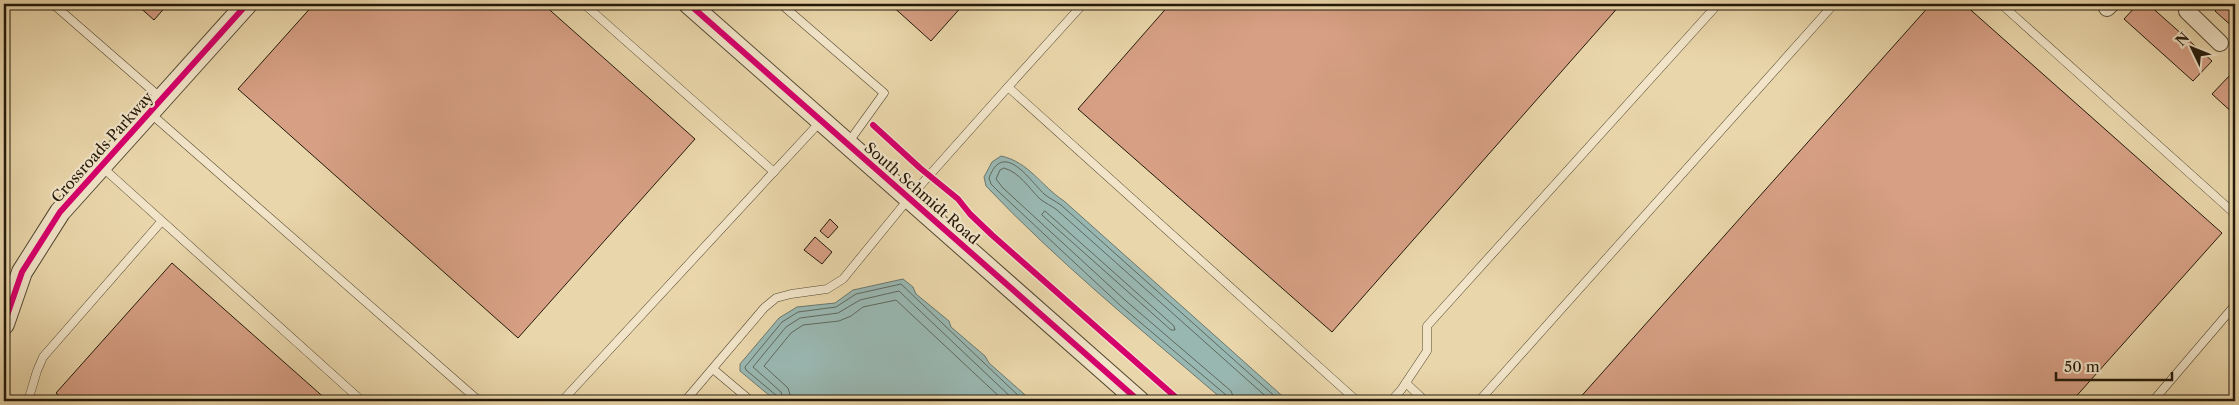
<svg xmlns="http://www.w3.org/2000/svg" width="2239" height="405" font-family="'Libre Caslon Text',serif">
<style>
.water{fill:#99b7b1;stroke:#6a776e}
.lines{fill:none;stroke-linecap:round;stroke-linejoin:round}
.shore{stroke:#5e685d;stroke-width:1}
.building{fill:#d7a085;stroke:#231809}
.service-casing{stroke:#544831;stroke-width:9}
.minor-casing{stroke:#544831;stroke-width:18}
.tertiary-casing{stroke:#544831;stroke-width:22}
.service{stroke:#f1e4c8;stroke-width:8}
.minor{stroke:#f1e4c8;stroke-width:16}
.tertiary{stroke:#f1e4c8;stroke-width:20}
.cycleway-casing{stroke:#f1e4c8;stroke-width:9}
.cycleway{stroke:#d6006c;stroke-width:6}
.labels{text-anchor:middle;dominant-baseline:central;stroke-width:4.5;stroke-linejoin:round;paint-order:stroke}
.street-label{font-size:15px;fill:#231809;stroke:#f1e4c8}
</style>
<rect width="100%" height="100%" fill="#e9d6aa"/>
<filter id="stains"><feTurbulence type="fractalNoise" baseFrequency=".004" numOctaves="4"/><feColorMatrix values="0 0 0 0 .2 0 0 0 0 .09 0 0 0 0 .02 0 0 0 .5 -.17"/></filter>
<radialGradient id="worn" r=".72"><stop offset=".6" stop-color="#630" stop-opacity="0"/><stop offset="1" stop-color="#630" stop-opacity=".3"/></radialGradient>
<g class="water">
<path d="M1001,156C1029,162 1041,186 1064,201L1288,401H1226L1215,393C1137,326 1057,261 986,186L984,177L992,162Z"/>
<polygon points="903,279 913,287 916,294 949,321 951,327 985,356 989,363 1032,401 776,401 740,371 740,364 779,318 797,307 835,303 853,290"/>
</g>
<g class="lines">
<g class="shore">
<polygon points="1045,211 1174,326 1175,330 1171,330 1054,226 1042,215"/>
<polyline points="778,401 777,396 746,370 745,367 782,322 798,312 836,307 856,294 901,284 1024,401"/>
<polyline points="784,401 781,392 753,367 786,327 800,318 838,313 860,300 899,291 1015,401"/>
<polyline points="792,401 788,388 764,366 791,333 803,325 839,321 851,316 863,307 896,300 1004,401"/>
<path d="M1228,401L1226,395L1121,306L999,192L991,184L989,178C1003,140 1029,179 1044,194C1049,198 1055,201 1061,205L1280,401"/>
<path d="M1235,401L1231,391L1126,301L1003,188L996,179L1000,170L1004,168C1020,173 1028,187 1040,199C1045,203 1052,206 1057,210L1271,401"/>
</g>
</g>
<g class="building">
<polygon points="136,4 168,4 154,20"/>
<polygon points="314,4 543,4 695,139 518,338 238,89"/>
<polygon points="890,4 964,4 931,41"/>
<polygon points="1170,4 1621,4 1332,332 1078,109"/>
<polygon points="1931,4 1964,4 2222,233 2072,401 1577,401"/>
<polygon points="2138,4 2148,4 2212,61 2193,81 2124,19"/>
<polygon points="2221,4 2235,4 2235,29 2215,11"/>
<polygon points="2231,74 2235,78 2235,115 2212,94"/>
<polygon points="830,219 838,227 828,238 820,231"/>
<polygon points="815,237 832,252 822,264 804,250"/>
<polygon points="172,263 328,401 65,401 56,393"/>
</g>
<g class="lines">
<defs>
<g id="service">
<polyline points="53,4 161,98"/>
<polyline points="584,4 774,172"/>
<polyline points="781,4 884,93 848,143"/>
<polyline points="2001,4 2235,214"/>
<polyline points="1008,87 1083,4"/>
<polyline points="150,113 479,401"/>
<polyline points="102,167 362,401"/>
<polyline points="713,369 751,401"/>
<polyline points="1406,383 1425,401"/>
<polyline points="28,401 37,371 43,357 161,222"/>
<polyline points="562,401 820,122"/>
<polyline points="685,401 764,308 776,298 791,294 827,289 843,279 910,197 1008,87 1357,401"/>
<polyline points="1391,401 1401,390 1427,351 1427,326 1718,4"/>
<polyline points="1479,401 1834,4"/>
<polyline points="2153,401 2235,305"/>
</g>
<g id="minor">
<polyline points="2107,8 2111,4"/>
<polyline points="2187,11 2220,43"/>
</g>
<g id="tertiary">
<polyline points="689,4 1139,401"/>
<polyline points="4,324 22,272 60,212 247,4"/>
</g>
</defs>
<use href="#service" class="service-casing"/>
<use href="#minor" class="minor-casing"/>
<use href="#tertiary" class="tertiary-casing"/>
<use href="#service" class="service"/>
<use href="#minor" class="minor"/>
<use href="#tertiary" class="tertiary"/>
<defs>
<g id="cycleway">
<polyline points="689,4 1139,401"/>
<polyline points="873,125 920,168 958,199 970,214 992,235 1180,401"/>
<polyline points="4,324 22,272 60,212 247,4"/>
</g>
</defs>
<use href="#cycleway" class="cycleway-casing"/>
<use href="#cycleway" class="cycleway"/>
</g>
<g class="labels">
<g class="street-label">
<text transform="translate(102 147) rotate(-48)">Crossroads Parkway</text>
<text transform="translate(922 193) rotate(41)">South Schmidt Road</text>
</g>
</g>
<rect width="2239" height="405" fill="none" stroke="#e9d6aa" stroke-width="20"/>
<rect x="5" y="5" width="2229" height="395" fill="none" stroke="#231809" stroke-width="2.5"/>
<rect x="10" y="10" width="2219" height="385" fill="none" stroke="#231809"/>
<g transform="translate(2192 48) rotate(313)" stroke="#f1e4c8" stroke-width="4" paint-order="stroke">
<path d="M0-4L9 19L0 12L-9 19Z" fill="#231809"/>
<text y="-8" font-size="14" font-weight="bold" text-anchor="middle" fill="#231809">N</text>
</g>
<path d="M2056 372v8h116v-8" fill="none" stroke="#231809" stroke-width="2.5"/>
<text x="2064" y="372" font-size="15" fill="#231809" stroke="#f1e4c8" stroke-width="4" paint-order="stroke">50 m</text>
<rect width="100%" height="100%" filter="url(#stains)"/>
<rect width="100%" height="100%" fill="url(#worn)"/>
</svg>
